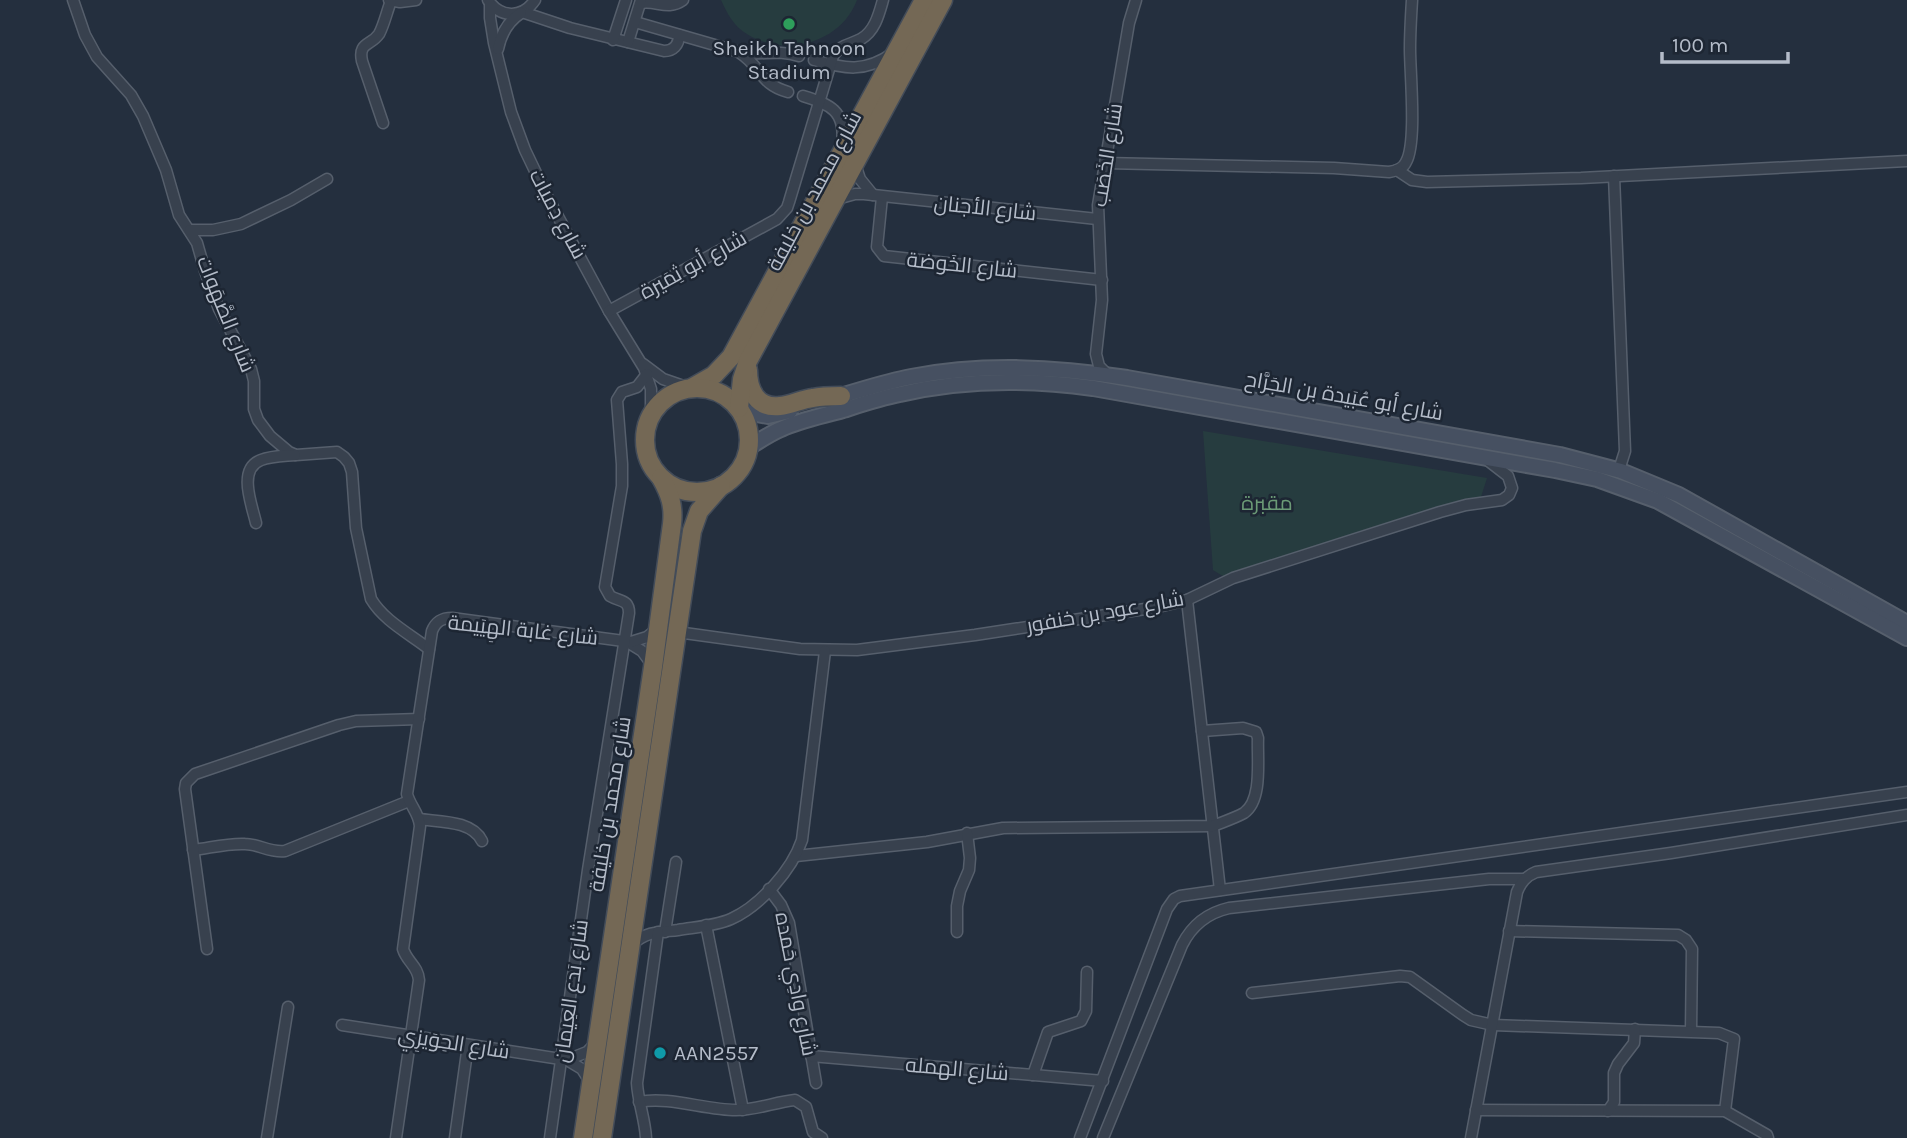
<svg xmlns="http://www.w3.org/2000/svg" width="1907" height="1138" font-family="Karla,Cairo,sans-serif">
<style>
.green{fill:#263c3f}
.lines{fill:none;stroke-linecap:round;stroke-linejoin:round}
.street-casing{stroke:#565f6c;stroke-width:13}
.secondary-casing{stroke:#565f6c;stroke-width:18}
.highway-casing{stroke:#434c59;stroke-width:21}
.street{stroke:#38414e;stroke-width:10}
.secondary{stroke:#465061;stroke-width:14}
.highway{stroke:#746855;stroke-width:18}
.leisure-dot{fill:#2e9e5b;stroke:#1d2633;stroke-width:2.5}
.culture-dot{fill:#0f9aa8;stroke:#1d2633;stroke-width:2.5}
.labels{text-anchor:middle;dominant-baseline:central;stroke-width:5;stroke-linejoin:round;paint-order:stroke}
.poi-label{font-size:21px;fill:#b4bcc9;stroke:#1d2633}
.street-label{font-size:21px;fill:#b4bcc9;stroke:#1d2633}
.park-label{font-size:21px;fill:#6b9a76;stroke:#1d2633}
</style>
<rect width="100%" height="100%" fill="#242f3e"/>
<g class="green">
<path d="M721,0H857C841,43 785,58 747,34C734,27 727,13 721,0Z"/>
<polygon points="1203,431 1487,478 1481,497 1226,578 1213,570"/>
</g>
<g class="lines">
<defs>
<g id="street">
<path d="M73,0L85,35L97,57L131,95L143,116L166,170L179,215L197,243L205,271L219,309L251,369L254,381V409L258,420L270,436L289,452L296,455L337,452L344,457L349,463L352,472L356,528L371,599C384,621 410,634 429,649"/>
<polyline points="389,0 400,2 416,0"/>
<path d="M488,0C501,19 523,18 535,0"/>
<path d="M641,3C656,0 668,11 683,0"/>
<polyline points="490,4 490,18 494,43 511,112 525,150 548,198 609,311 644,368 651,389 651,413"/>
<path d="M522,12L570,28L664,51C673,51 679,45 679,35"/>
<path d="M635,22L739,52C762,56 776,49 799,56"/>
<polyline points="613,40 626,0"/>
<polyline points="628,42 641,0"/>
<path d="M498,49C501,34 507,22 521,13"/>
<path d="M740,53C762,67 759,84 788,92"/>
<path d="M814,60C845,69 865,73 893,53"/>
<path d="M803,96C830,104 846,111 842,143"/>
<path d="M383,123L362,61C358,42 371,46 379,34C384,25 387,11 391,1"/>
<path d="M1105,163L1334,168L1389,172C1396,171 1403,169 1406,162C1417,143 1410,73 1410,49C1410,32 1411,16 1412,0"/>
<polyline points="855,164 860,179 873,195"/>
<polyline points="1397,170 1412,180 1427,182 1581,178 1907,161"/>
<polyline points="1614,176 1625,451 1619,470"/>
<polyline points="882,197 877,247 884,256 1102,280"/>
<polyline points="837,199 855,194 864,194 1097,219"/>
<polyline points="190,230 213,230 241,224 291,200 327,179"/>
<path d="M609,311L777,219L787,208L789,202L833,56C841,44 850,45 861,39C875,31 879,14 883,0"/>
<polyline points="643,364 663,379 689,388"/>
<polyline points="1108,375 1099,366 1096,354 1102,300 1098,205 1129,23 1136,0"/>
<path d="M256,523C252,505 237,469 261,460C271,456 284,456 295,455"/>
<polyline points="1187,600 1220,890"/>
<polyline points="677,632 800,649 857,650 975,635 1158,607 1187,600 1233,578 1440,512 1466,505 1502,500 1509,495 1512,488 1508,476 1486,459"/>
<polyline points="629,643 642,651 653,666"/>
<path d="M419,819C439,822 472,820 482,841"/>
<path d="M193,850C210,848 228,843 245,844C259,844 270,853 285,851L409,801"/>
<path d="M796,856L927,842L1003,828L1213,826C1223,822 1235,818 1244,813C1263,800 1257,759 1258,738L1256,732L1243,728L1202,731"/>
<polyline points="769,889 781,905 789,923 816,1083"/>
<polyline points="706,925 743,1110"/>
<polyline points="1509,931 1678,935 1686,940 1692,949 1691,1031"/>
<polyline points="665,932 676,862"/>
<polyline points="957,932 957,906 960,891 969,870 970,858 967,833"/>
<path d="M633,944C646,931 662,932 678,930C696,927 715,926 731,919C760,906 792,870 802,840L825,651"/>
<polyline points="207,949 185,789 186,783 195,774 339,725 356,721 419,719"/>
<polyline points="1252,993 1400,976 1410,977 1463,1015 1471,1020 1493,1025 1719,1033 1734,1039 1725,1111"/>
<polyline points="342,1025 567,1060 582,1069 589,1080"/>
<polyline points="811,1056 1103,1081"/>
<polyline points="567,1060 587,1052 596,1043"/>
<polyline points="1033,1075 1048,1032 1081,1021 1086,1011 1087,972"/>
<path d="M639,1102C669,1096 705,1110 736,1110C757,1110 775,1102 795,1100L806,1107L813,1132L822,1138"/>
<polyline points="1476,1110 1725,1111 1767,1135 1768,1138"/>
<polyline points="1608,1111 1614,1102 1614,1073 1618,1064 1634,1043 1635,1029"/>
<polyline points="267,1138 288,1007"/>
<path d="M396,1138L419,980C418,966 407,962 403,949L420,826C419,813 410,806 407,794L432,631C436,621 442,618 452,618L631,642L647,637L657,629"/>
<polyline points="455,1138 468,1045"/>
<path d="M550,1138L588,870L629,613C629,599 620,602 610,596L605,587L622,486V464L617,400L622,392L637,387L647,374"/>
<path d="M646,1138C645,1119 638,1102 637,1083L658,932"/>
<polyline points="1080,1138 1167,909 1174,899 1180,896 1907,792"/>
<path d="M1103,1138L1182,945C1192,925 1207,913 1229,908L1489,879H1524"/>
<path d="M1471,1138L1517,892C1521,882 1526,876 1536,872L1671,853L1907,815"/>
</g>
<g id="secondary">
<path d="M833,398C859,391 884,382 911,377C983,363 1055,367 1127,378L1560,455L1621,471L1679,495L1907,623"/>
<polyline points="741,411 768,416 790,411"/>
<path d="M748,448C759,441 769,434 781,429C800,420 822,416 843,410C862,404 880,398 900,394C964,379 1028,379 1093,388L1555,470L1597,479L1658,501L1907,638"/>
</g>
<g id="highway">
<path d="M748,370C748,390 757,409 780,406C791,405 802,399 813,398C822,396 832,396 841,396"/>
<polyline points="693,387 714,375 731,357 924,0"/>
<circle cx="697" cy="440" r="52"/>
<polyline points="739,408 742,379 748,361 943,0"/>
<path d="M583,1138L653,667L672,524C674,506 670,494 661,478"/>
<polyline points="602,1138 692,531 699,511 721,486"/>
</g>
</defs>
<use href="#street" class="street-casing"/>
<use href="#secondary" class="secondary-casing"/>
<use href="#highway" class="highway-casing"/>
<use href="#street" class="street"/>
<use href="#secondary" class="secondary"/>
<use href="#highway" class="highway"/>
</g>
<circle class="leisure-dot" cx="789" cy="24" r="7"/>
<circle class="culture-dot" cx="660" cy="1053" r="7"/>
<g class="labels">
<g class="poi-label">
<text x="789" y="48">Sheikh Tahnoon<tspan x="789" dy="24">Stadium</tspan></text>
<text x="674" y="1053" text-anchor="start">AAN2557</text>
</g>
<g class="street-label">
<text transform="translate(1107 155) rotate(-81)">شارع الخَصَب</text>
<text transform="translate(814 191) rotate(-62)">شارع محمد بن خليفة</text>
<text transform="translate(985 208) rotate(6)">شارع الأجنان</text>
<text transform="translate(558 214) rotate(62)">شارع دِميات</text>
<text transform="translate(693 265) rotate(-29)">شارع أبو ثِمَيرة</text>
<text transform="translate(962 265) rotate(6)">شارع الخَوضة</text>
<text transform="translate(226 314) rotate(68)">شارع الصَّهَوات</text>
<text transform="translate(1344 396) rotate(10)">شارع أبو عُبَيدة بن الجَرَّاح</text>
<text transform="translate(1105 612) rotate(-10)">شارع عود بن خنفور</text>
<text transform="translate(523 630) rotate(6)">شارع غابة الهِيَيمة</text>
<text transform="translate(610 804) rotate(-81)">شارع محمد بن خليفة</text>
<text transform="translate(796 984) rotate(79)">شارع وادِي حَمده</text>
<text transform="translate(571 991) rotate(-82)">شارع بَدع العِيمان</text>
<text transform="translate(454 1043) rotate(9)">شارع الحِوَيزِي</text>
<text transform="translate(957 1069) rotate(5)">شارع الهمله</text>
</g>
<g class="park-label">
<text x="1267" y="503">مقبرة</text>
</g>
</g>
<path d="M1662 52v10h126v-10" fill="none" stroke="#b4bcc9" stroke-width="3.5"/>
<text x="1672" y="52" font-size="21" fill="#b4bcc9" stroke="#1d2633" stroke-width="5" paint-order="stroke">100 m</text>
</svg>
